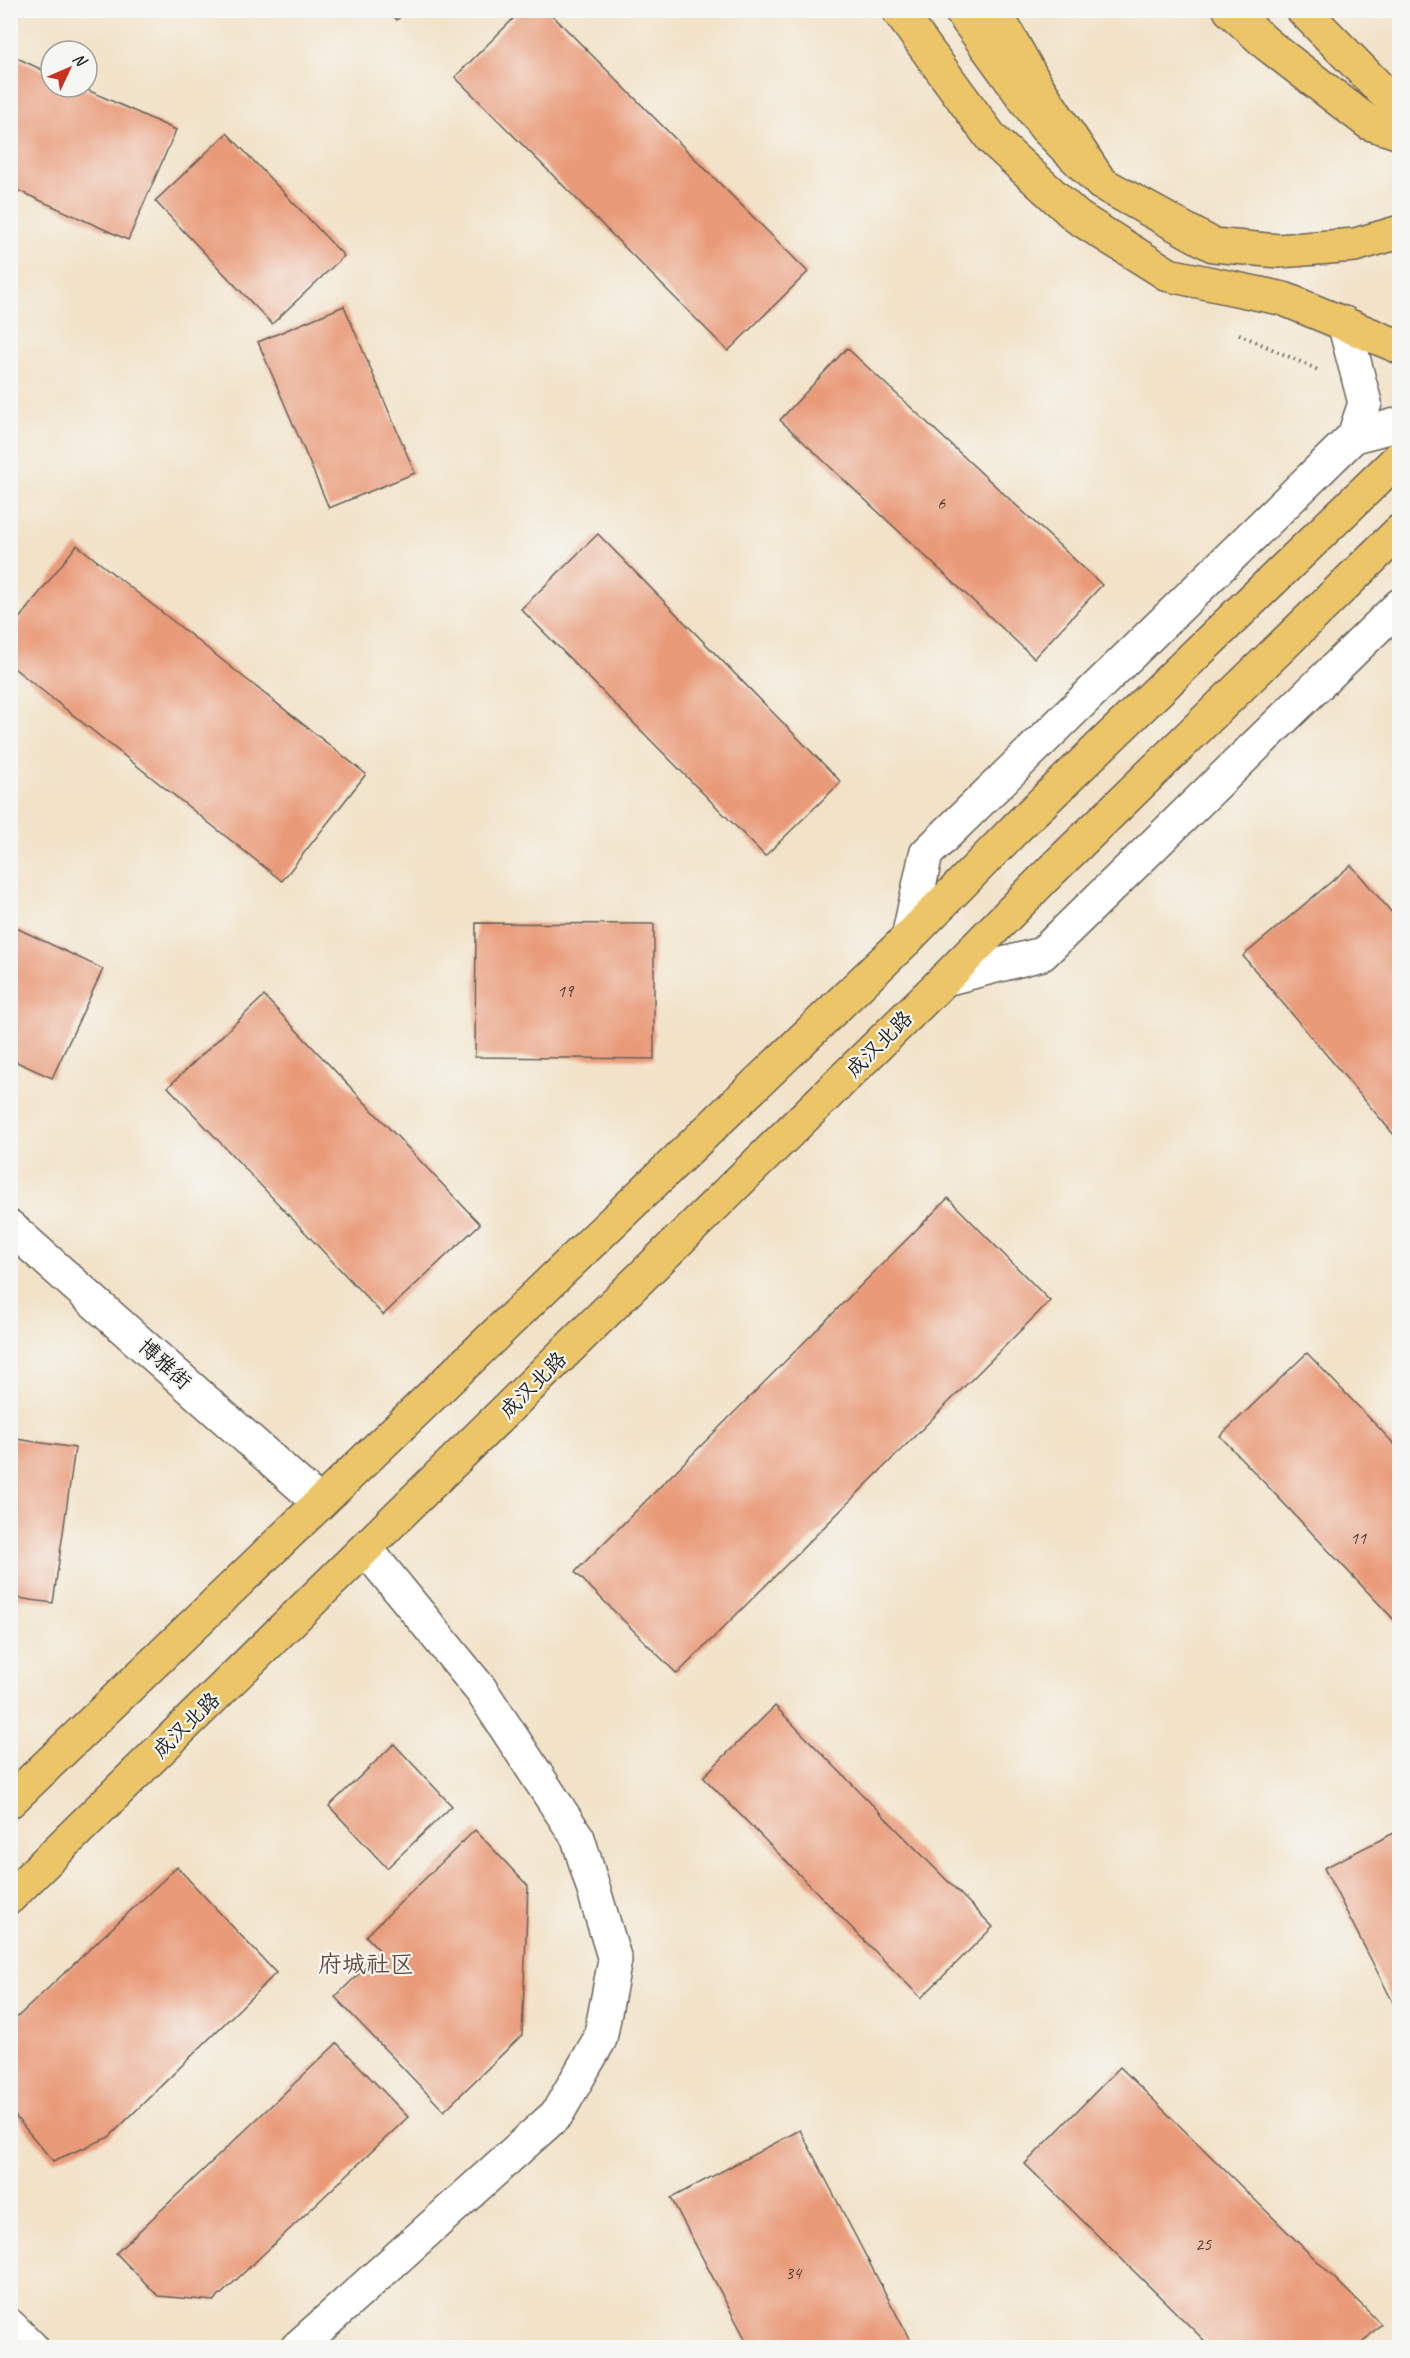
<svg xmlns="http://www.w3.org/2000/svg" width="1410" height="2358" font-family="Caveat,'LXGW WenKai TC',sans-serif">
<style>
.building{fill:#e99a78}
.lines{fill:none;stroke-linecap:round;stroke-linejoin:round}
.minor-casing{stroke:#676158;stroke-width:36}
.major-casing{stroke:#676158;stroke-width:36}
.highway-casing{stroke:#676158;stroke-width:36}
.path{stroke:#676158;stroke-width:4;stroke-dasharray:1.5 4.5;stroke-linecap:butt}
.minor{stroke:#fff;stroke-width:33}
.major{stroke:#edc569;stroke-width:33}
.highway{stroke:#edc569;stroke-width:33}
.labels{text-anchor:middle;dominant-baseline:central;stroke-width:4.5;stroke-linejoin:round;paint-order:stroke}
.number-label{font-size:18px;fill:#4f3c33}
.street-label{font-size:21px;fill:#1c1c1c;stroke:#f6f6f2}
.quarter-label{font-size:24px;fill:#64483c;stroke:#f6f6f2}
</style>
<rect width="100%" height="100%" fill="#f6f6f2"/>
<filter id="ink" filterUnits="userSpaceOnUse"><feTurbulence type="fractalNoise" baseFrequency=".0167" numOctaves="2"/><feDisplacementMap in="SourceGraphic" scale="12" xChannelSelector="R" yChannelSelector="G"/><feConvolveMatrix kernelMatrix="1 2 1 2 8 2 1 2 1" color-interpolation-filters="sRGB"/></filter>
<filter id="wash" filterUnits="userSpaceOnUse"><feTurbulence type="fractalNoise" baseFrequency=".008" numOctaves="4" result="noise"/><feDisplacementMap in="SourceGraphic" scale="24" xChannelSelector="R" yChannelSelector="G"/><feGaussianBlur stdDeviation="1.35" result="paint"/><feColorMatrix in="noise" values="0 0 0 0 0 0 0 0 0 0 0 0 0 0 0 0 0 1.4 0 .05"/><feComposite in="paint" operator="in"/></filter>
<g filter="url(#wash)">
<rect width="100%" height="100%" fill="#f2e2c8"/>
<g id="blocks">
<g class="building">
<polygon points="387,10 407,10 397,20"/>
<polygon points="522,10 547,10 808,272 728,351 455,77"/>
<polygon points="15,57 51,74 51,87 81,87 176,130 128,240 10,187 10,68"/>
<polygon points="227,133 344,256 272,324 155,201"/>
<polygon points="344,306 415,473 329,508 258,342"/>
<polygon points="847,348 1102,585 1034,658 780,420"/>
<polygon points="598,534 841,782 765,856 521,609"/>
<polygon points="77,545 366,774 282,881 10,665 10,630"/>
<polygon points="1351,865 1400,922 1400,1142 1243,956"/>
<polygon points="476,923 654,924 654,1059 475,1057"/>
<polygon points="10,925 103,969 52,1078 10,1059"/>
<polygon points="264,996 480,1224 383,1315 168,1087"/>
<polygon points="948,1198 1050,1301 677,1674 575,1572"/>
<polygon points="1307,1353 1400,1450 1400,1626 1220,1436"/>
<polygon points="10,1438 75,1448 53,1603 10,1597"/>
<polygon points="775,1706 993,1927 921,1998 703,1777"/>
<polygon points="394,1744 452,1806 387,1868 329,1806"/>
<polygon points="475,1830 528,1886 522,2035 444,2111 335,1997 381,1952 366,1936"/>
<polygon points="1400,1830 1400,2016 1324,1868"/>
<polygon points="177,1867 276,1973 109,2137 53,2161 10,2110 10,2024"/>
<polygon points="337,2043 408,2117 214,2301 158,2296 116,2253"/>
<polygon points="1120,2067 1381,2324 1357,2348 1212,2348 1025,2164"/>
<polygon points="800,2130 914,2348 750,2348 671,2198"/>
</g>
</g>
</g>
<g filter="url(#ink)">
<use href="#blocks" fill-opacity="0" stroke="#676158" stroke-width="1.5"/>
<g class="lines">
<defs>
<g id="minor">
<polyline points="1354,436 1400,424"/>
<polyline points="908,938 926,854 1354,436 1365,403 1344,323"/>
<polyline points="945,979 1042,954 1400,605"/>
<polyline points="10,1227 319,1502"/>
<polyline points="10,2326 32,2348"/>
<polyline points="297,2348 557,2114 600,2039 615,1960 578,1838 481,1690 366,1549"/>
</g>
<g id="major">
<polyline points="898,10 992,139 1077,217 1169,275 1284,299 1400,347"/>
<polyline points="960,10 1045,127 1101,183 1213,245 1279,251 1355,245 1400,232"/>
<polyline points="10,1801 908,938 1016,828 1400,457"/>
<polyline points="10,1897 945,979 1052,870 1400,531"/>
</g>
<g id="highway">
<polyline points="994,10 1036,85 1101,183"/>
<polyline points="1230,10 1268,45 1369,123 1400,133"/>
<polyline points="1303,10 1400,109"/>
</g>
</defs>
<use href="#minor" class="minor-casing"/>
<use href="#major" class="major-casing"/>
<use href="#highway" class="highway-casing"/>
<polyline class="path" points="1239,334 1318,370"/>
<use href="#minor" class="minor"/>
<use href="#major" class="major"/>
<use href="#highway" class="highway"/>
</g>
</g>
<g class="labels">
<g class="number-label">
<text x="941" y="503">6</text>
<text x="565" y="991">19</text>
<text x="1358" y="1538">11</text>
<text x="1203" y="2244">25</text>
<text x="793" y="2273">34</text>
</g>
<g class="street-label">
<text transform="translate(879 1044) rotate(-45)">成汉北路</text>
<text transform="translate(165 1364) rotate(42)">博雅街</text>
<text transform="translate(533 1385) rotate(-45)">成汉北路</text>
<text transform="translate(186 1725) rotate(-44)">成汉北路</text>
</g>
<g class="quarter-label">
<text x="366" y="1964">府城社区</text>
</g>
</g>
<rect width="1410" height="2358" fill="none" stroke="#f6f6f2" stroke-width="36"/>
<g transform="translate(69 69) rotate(46)"><circle r="28" fill="#f6f6f2" stroke="#9f9f9c" stroke-width="1.5"/>
<path d="M0-4.5L10 22L0 15L-10 22Z" fill="#c8321e"/>
<text y="-9" font-size="16" font-weight="bold" text-anchor="middle" fill="#1c1c1c">N</text>
</g>
</svg>
